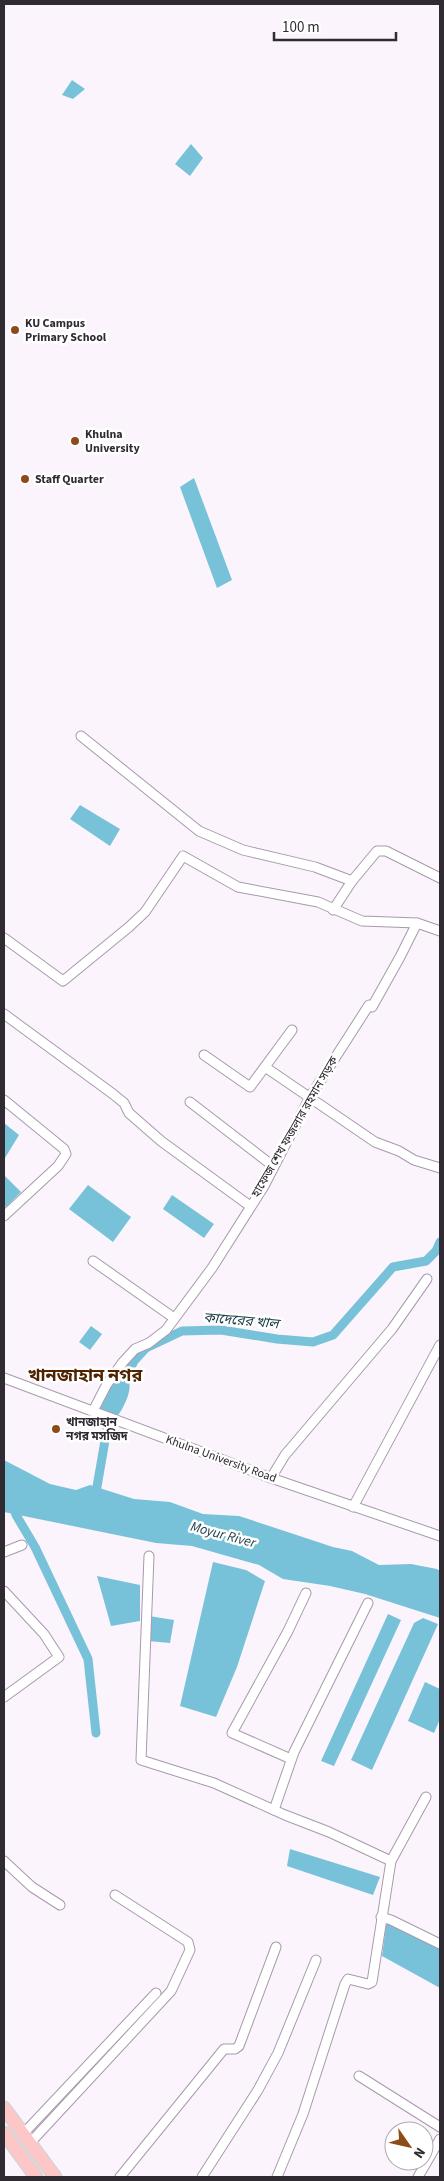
<svg xmlns="http://www.w3.org/2000/svg" width="444" height="2181" font-family="'Source Sans 3','Noto Sans Bengali',sans-serif">
<style>
.water{fill:#78c2d9}
.lines{fill:none;stroke-linecap:round;stroke-linejoin:round}
.canal{stroke:#78c2d9;stroke-width:9}
.street-casing{stroke:#a899ac;stroke-width:11}
.primary-casing{stroke:#d6d4d6;stroke-width:15}
.street{stroke:#fff;stroke-width:9}
.primary{stroke:#fec7c7;stroke-width:12}
.poi-dot{fill:#8d4c17;stroke:#fff;stroke-width:2}
.labels{text-anchor:middle;dominant-baseline:central;stroke-width:5;stroke-linejoin:round;paint-order:stroke}
.poi-label{font-size:12px;font-weight:bold;fill:#302a32;stroke:#fff;text-anchor:start}
.street-label{font-size:12px;fill:#302a32;stroke:#fff}
.water-label{font-size:14px;font-style:italic;fill:#193c46;stroke:#fff}
.district-label{font-size:18px;font-weight:bold;fill:#4f2300;stroke:#fff}
</style>
<rect width="100%" height="100%" fill="#fbf4fc"/>
<g class="water">
<polygon points="72,80 85,89 73,99 62,95"/>
<polygon points="191,144 203,158 190,176 175,164"/>
<polygon points="194,478 232,580 217,588 180,487"/>
<polygon points="80,805 120,829 110,846 70,819"/>
<polygon points="4,1123 19,1135 5,1158 4,1158"/>
<polygon points="4,1175 21,1192 6,1207 4,1205"/>
<polygon points="88,1185 131,1217 113,1242 69,1209"/>
<polygon points="172,1195 214,1224 204,1238 163,1209"/>
<polygon points="91,1326 102,1334 90,1350 79,1342"/>
<path d="M117,1375H122C122,1375 128,1380 128,1380C134,1389 122,1411 116,1418H113L109,1412L104,1415L100,1409L111,1383Z"/>
<polygon points="4,1460 50,1484 76,1490 90,1485 134,1499 170,1502 203,1514 239,1516 333,1547 352,1551 379,1565 411,1564 437,1569 440,1571 440,1618 365,1594 330,1586 283,1579 259,1565 192,1546 156,1543 4,1512"/>
<polygon points="213,1562 246,1570 265,1581 237,1667 216,1717 180,1706"/>
<polygon points="97,1576 140,1585 140,1621 111,1626"/>
<polygon points="388,1614 401,1620 334,1766 321,1761"/>
<polygon points="149,1616 174,1620 170,1643 148,1641"/>
<polygon points="423,1618 438,1624 372,1770 351,1760 414,1623"/>
<polygon points="425,1682 440,1689 440,1719 434,1733 408,1721"/>
<polygon points="290,1849 380,1877 373,1895 287,1866"/>
<polygon points="387,1919 440,1948 440,1988 382,1956"/>
</g>
<g class="lines">
<g class="canal">
<polyline points="120,1389 134,1361 146,1348 182,1331 221,1330 277,1339 313,1342 333,1335 393,1267 426,1261 436,1251 440,1242"/>
<polyline points="95,1498 110,1412"/>
<polyline points="13,1504 16,1515 35,1547 88,1659 96,1733"/>
</g>
<defs>
<g id="street">
<polyline points="81,736 199,831 243,850 315,867 352,881 377,851 386,851 440,878"/>
<polyline points="333,910 352,881"/>
<polyline points="4,938 63,981 129,927 145,912 183,856 238,887 318,902 362,921 417,923 440,931"/>
<polyline points="4,1014 113,1094 124,1103 129,1113 161,1141 250,1206"/>
<polyline points="204,1055 250,1087 292,1030"/>
<polyline points="265,1067 375,1142 399,1151 414,1160 440,1168"/>
<polyline points="4,1100 64,1149 66,1154 58,1166 4,1216"/>
<polyline points="190,1102 273,1166"/>
<polyline points="93,1261 174,1318"/>
<polyline points="4,1378 271,1478 440,1536"/>
<polyline points="93,1411 107,1384 123,1362 135,1349 149,1343 166,1330 212,1268 264,1186 310,1097 369,1005 372,1007 400,957 417,923"/>
<polyline points="271,1478 285,1455 392,1329 427,1279"/>
<polyline points="353,1507 440,1345"/>
<polyline points="4,1552 22,1545"/>
<polyline points="149,1556 141,1760 214,1783 285,1815 329,1832 391,1861"/>
<polyline points="4,1591 44,1634 59,1657 4,1697"/>
<polyline points="291,1759 232,1733 288,1631 306,1593"/>
<polyline points="274,1810 294,1752 368,1603"/>
<polyline points="4,1861 32,1887 60,1905"/>
<polyline points="381,1917 391,1920 440,1944"/>
<polyline points="359,2076 440,2127"/>
<polyline points="23,2134 156,1993"/>
<polyline points="30,2143 171,1991 190,1950 188,1942 115,1895"/>
<polyline points="120,2177 224,2049 235,2049 239,2046 276,1947"/>
<polyline points="202,2177 258,2090 278,2053 316,1960"/>
<polyline points="277,2177 303,2114 345,1984 348,1979 368,1984 372,1982 391,1861 426,1797"/>
<polyline points="418,2177 440,2139"/>
</g>
<g id="primary">
<polyline points="4,2108 55,2177"/>
<polyline points="4,2133 36,2177"/>
</g>
</defs>
<use href="#street" class="street-casing"/>
<use href="#primary" class="primary-casing"/>
<use href="#street" class="street"/>
<use href="#primary" class="primary"/>
</g>
<g class="poi-dot">
<circle cx="15" cy="330" r="5"/>
<circle cx="75" cy="441" r="5"/>
<circle cx="25" cy="479" r="5"/>
<circle cx="56" cy="1429" r="5"/>
</g>
<g class="labels">
<g class="poi-label">
<text x="25" y="323">KU Campus<tspan x="25" dy="14">Primary School</tspan></text>
<text x="85" y="434">Khulna<tspan x="85" dy="14">University</tspan></text>
<text x="35" y="479">Staff Quarter</text>
<text x="66" y="1422">খানজাহান<tspan x="66" dy="14">নগর মসজিদ</tspan></text>
</g>
<g class="street-label">
<text transform="translate(295 1127) rotate(-60)">হাফেজ শেখ ফজলার রহমান সড়ক</text>
<text transform="translate(221 1459) rotate(20)">Khulna University Road</text>
</g>
<g class="water-label">
<text transform="translate(241 1321) rotate(5)">কাদেরের খাল</text>
<text transform="translate(223 1535) rotate(15)">Moyur River</text>
</g>
<g class="district-label">
<text x="85" y="1375">খানজাহান নগর</text>
</g>
</g>
<rect width="444" height="2181" fill="none" stroke="#302a32" stroke-width="10"/>
<g transform="translate(409 2146) rotate(124)"><circle r="24" fill="#ffffff" stroke="#acaaad"/>
<path d="M0-4L9 19L0 12L-9 19Z" fill="#8d4c17"/>
<text y="-8" font-size="14" font-weight="bold" text-anchor="middle" fill="#302a32">N</text>
</g>
<path d="M274 32v8h122v-8" fill="none" stroke="#302a32" stroke-width="2.5"/>
<text x="282" y="32" font-size="15" fill="#302a32" stroke="#ffffff" stroke-width="4" paint-order="stroke">100 m</text>
</svg>
